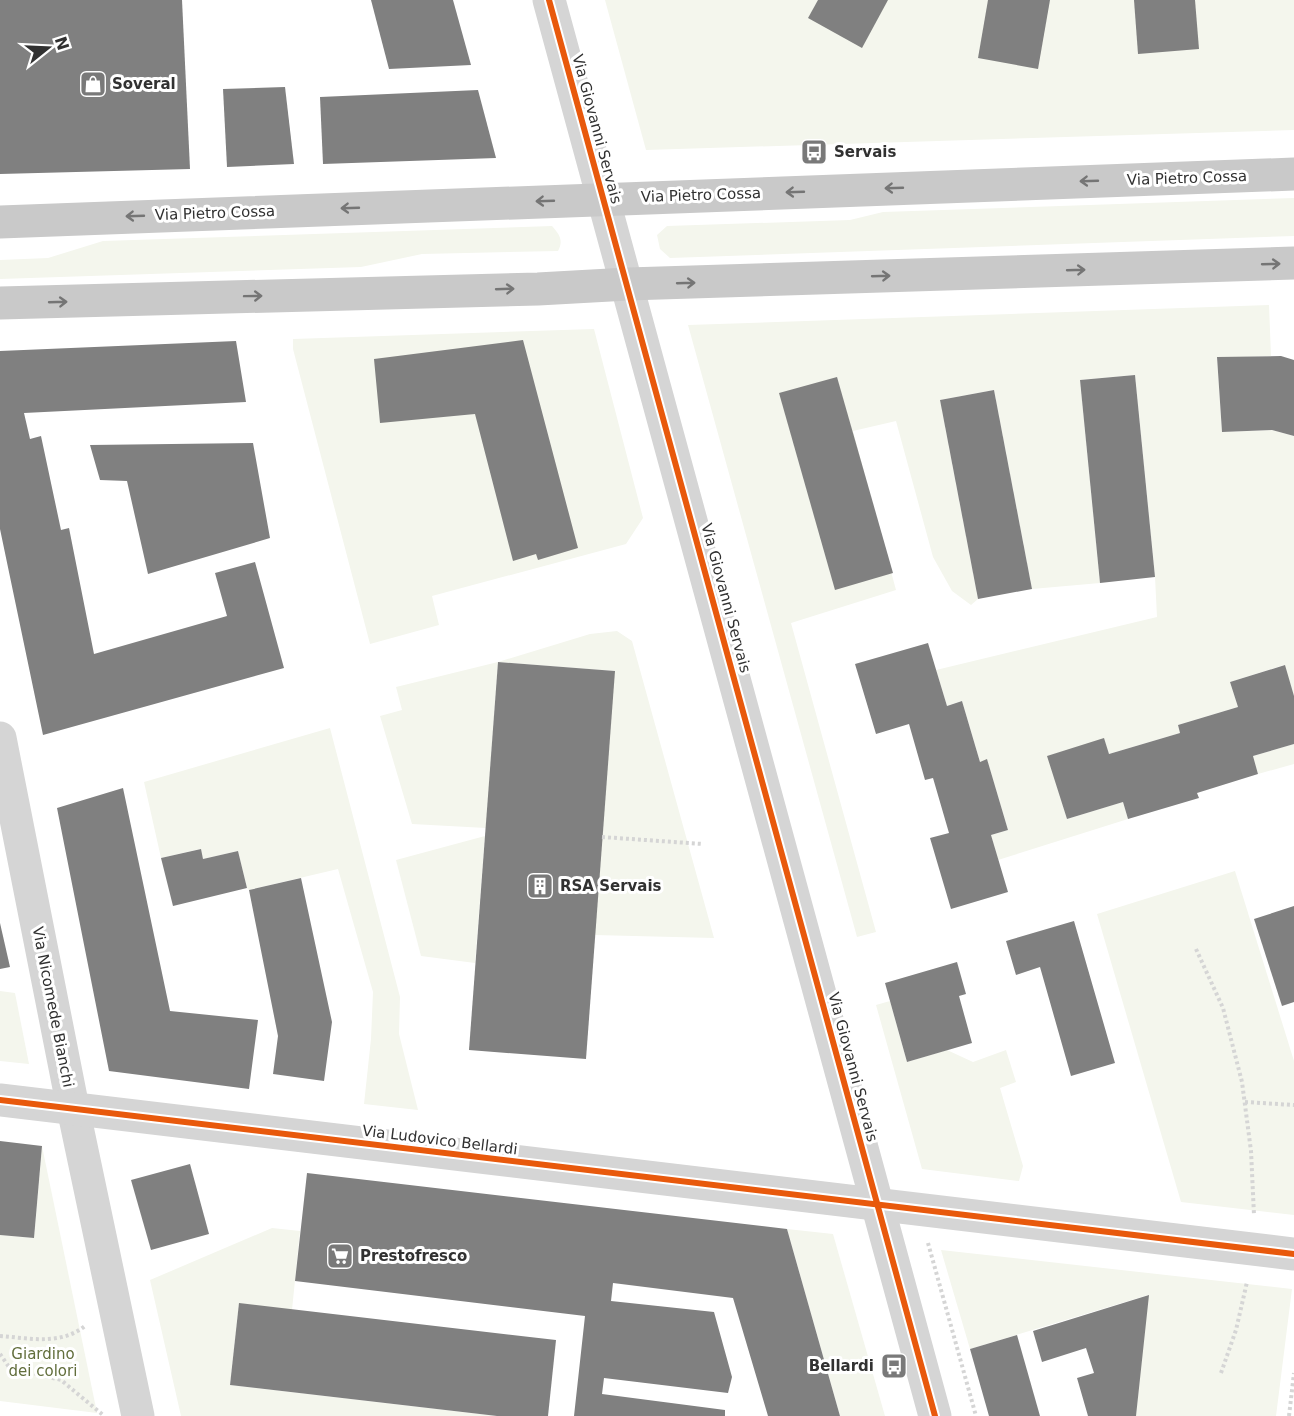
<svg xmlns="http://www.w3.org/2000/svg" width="1294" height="1416" font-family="'DejaVu Sans',sans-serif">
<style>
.green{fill:#f4f6ed}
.building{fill:#808080}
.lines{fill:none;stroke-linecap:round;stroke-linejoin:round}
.path{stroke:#d5d5d5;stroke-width:4;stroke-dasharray:3 3;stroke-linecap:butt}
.minor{stroke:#d5d5d5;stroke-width:33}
.major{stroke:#c9c9c9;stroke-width:33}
.cycleway-casing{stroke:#fff;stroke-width:10}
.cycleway{stroke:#e8590c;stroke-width:6}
.oneway{stroke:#757575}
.labels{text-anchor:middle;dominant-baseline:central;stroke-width:6;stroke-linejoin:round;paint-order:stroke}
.poi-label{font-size:15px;font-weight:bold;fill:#313131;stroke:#fff;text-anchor:start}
.street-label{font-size:15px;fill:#313131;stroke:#fff}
.park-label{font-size:15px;fill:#626e3c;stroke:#fff}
</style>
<rect width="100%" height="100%" fill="#fff"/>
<g class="green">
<polygon points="605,0 1294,0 1294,130 646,150"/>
<polygon points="1294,198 1294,236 670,258 660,249 657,235 667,226 850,220 883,212"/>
<path d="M552,226C559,234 564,240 558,251L422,254L361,267L0,279V260L48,258L103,241Z"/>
<polygon points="1269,305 1271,356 1217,358 1222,432 1272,430 1294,436 1294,696 1284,665 1230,682 1238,707 1178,725 1180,733 1109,754 1104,739 1048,756 1067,819 1123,802 1128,819 998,860 991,835 1008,830 987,760 980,762 962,701 947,706 936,670 1157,617 1155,577 1135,375 1080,380 1100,583 1032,589 994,390 940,400 978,599 971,605 952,591 933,557 896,421 853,431 896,590 791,623 876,932 857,937 688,325"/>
<polygon points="594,329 643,518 626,544 432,596 439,625 370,644 293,349 293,339"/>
<polygon points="617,631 632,641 714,938 594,935 614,671 498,662 486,828 412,824 380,716 402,710 396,687 498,662 590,634"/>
<polygon points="330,728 400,997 399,1034 418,1110 364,1104 371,1039 373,992 338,869 249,890 247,888 238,851 203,859 200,849 161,858 144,782"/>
<polygon points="1294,744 1294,764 1258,774 1253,756"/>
<polygon points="485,836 475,963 421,956 396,860"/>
<polygon points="1235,871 1294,1061 1294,1215 1181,1202 1097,914"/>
<polygon points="0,991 15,993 29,1064 0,1061"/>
<polygon points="890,1001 907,1062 947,1050 973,1062 1006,1050 1016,1082 1000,1088 1023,1166 1019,1181 922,1169 876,1005"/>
<polygon points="42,1146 96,1408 97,1413 0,1401 0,1235 34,1238"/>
<polygon points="272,1228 300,1231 292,1310 239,1304 230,1385 497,1416 181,1416 150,1280"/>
<polygon points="787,1229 833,1234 885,1416 840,1416"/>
<polygon points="941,1250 1292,1289 1276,1416 1136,1416 1148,1295 970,1349"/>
</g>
<g class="building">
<polygon points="0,0 182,0 190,169 0,174"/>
<polygon points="371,0 453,0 471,65 389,69"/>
<polygon points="818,0 888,0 862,48 808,18"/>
<polygon points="988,0 1050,0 1038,69 978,58"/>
<polygon points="1134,0 1195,0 1199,49 1138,54"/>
<polygon points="285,87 294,164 227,167 223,89"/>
<polygon points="478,90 496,158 323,164 320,97"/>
<polygon points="523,340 578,548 538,560 536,554 513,561 475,414 380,423 374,359"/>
<polygon points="236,341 246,402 24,413 30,439 41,436 61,530 69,528 94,654 227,616 215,573 255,562 284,668 43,735 0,529 0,351"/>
<polygon points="1281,356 1294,360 1294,436 1272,430 1222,432 1217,357"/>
<polygon points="1135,375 1155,577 1100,583 1080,380"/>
<polygon points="837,377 893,573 835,590 779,393"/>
<polygon points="994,390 1032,589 978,599 940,400"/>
<polygon points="253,443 270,538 148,574 127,481 100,480 90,445"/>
<polygon points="928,643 947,706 962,701 980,762 987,759 1008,830 991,835 1008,892 951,909 930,838 949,833 933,778 925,780 909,724 876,734 855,664"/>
<polygon points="498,662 615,671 586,1059 469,1050"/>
<polygon points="1285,665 1294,696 1294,744 1253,756 1258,774 1197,793 1199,798 1128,819 1123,802 1067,819 1047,756 1104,738 1109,754 1180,733 1178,725 1238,707 1230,682"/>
<polygon points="123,788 170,1011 258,1020 249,1089 109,1071 57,808"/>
<polygon points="201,849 203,859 238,851 247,888 173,906 161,858"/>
<polygon points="301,878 332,1022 324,1081 273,1074 278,1036 249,890"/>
<polygon points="1294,906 1294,1002 1282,1006 1254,919"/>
<polygon points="1074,921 1115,1063 1071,1076 1040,967 1016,975 1006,941"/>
<polygon points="0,923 10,967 0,969"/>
<polygon points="957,962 966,994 959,996 972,1043 907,1062 885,983"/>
<polygon points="0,1141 42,1146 34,1238 0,1235"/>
<polygon points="190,1164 209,1234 151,1250 131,1180"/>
<polygon points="307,1173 787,1229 840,1416 768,1416 733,1298 613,1283 611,1301 714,1312 732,1377 728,1393 604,1378 602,1394 725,1410 725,1416 574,1416 585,1316 295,1281"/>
<polygon points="1149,1295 1136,1416 1088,1416 1077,1378 1094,1373 1086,1348 1042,1362 1033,1331"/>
<polygon points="239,1303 556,1340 548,1416 497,1416 230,1385"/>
<polygon points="1017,1335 1040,1416 989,1416 970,1349"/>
</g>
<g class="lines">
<g class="path">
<polyline points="602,837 703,844"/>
<polyline points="1196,949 1223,1008 1242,1082 1251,1151 1254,1215"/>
<polyline points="1245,1102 1294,1105"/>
<polyline points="928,1243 976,1416"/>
<path d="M0,1336C29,1338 62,1346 86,1325"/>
<polyline points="0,1354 9,1367 61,1380 103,1415"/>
<polyline points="1221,1373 1236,1330 1247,1282"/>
<polyline points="1289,1416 1294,1373"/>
</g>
<g class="minor">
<polyline points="549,0 935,1416"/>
<polyline points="0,738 73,1108 138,1416"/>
<polyline points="0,1100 1294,1254"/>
</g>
<g class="major">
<polyline points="0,222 1294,174"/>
<polyline points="0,303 538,289 628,284 1294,263"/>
</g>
<defs>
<g id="cycleway">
<polyline points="549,0 935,1416"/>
<polyline points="0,1100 1294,1254"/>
</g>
</defs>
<use href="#cycleway" class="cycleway-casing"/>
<use href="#cycleway" class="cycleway"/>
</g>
<defs><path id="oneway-shaft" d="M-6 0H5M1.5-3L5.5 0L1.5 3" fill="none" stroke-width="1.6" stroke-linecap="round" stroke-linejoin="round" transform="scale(1.5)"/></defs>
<g class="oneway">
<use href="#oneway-shaft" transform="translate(1089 181) rotate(178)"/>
<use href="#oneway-shaft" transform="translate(894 188) rotate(178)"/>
<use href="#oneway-shaft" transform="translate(795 192) rotate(178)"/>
<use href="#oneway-shaft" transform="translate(545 201) rotate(178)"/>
<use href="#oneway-shaft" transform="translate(350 208) rotate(178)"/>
<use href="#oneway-shaft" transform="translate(135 216) rotate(178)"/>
<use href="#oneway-shaft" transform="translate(1271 264) rotate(-2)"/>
<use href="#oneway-shaft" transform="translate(1076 270) rotate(-2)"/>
<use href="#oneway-shaft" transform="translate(881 276) rotate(-2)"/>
<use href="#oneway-shaft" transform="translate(686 283) rotate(-2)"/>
<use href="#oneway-shaft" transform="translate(505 289) rotate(-2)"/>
<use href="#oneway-shaft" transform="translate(253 296) rotate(-1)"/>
<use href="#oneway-shaft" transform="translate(58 302) rotate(-2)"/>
</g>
<defs>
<symbol id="shop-square" viewBox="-11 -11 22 22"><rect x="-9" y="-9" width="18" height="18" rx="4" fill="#797979" stroke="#fff"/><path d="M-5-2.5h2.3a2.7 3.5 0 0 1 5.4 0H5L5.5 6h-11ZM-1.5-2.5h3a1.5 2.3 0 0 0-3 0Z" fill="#fff"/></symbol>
<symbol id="bus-square" viewBox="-11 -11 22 22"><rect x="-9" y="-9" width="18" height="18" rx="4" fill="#797979" stroke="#fff"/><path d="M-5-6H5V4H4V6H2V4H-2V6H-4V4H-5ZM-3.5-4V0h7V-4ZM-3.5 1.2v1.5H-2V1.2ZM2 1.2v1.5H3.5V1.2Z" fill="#fff"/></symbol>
<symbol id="building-square" viewBox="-11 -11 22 22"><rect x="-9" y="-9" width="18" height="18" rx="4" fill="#797979" stroke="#fff"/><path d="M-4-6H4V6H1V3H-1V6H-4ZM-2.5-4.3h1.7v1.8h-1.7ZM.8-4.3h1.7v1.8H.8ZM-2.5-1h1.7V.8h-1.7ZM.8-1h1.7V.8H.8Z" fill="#fff"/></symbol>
<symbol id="supermarket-square" viewBox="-11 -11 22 22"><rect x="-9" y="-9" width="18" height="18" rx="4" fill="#797979" stroke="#fff"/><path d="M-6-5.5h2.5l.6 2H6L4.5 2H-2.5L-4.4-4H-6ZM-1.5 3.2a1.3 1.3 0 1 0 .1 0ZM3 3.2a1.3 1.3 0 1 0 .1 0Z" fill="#fff"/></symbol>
</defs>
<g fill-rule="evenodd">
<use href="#shop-square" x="78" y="69" width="30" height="30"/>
<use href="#bus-square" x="799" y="137" width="30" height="30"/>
<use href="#building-square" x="525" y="871" width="30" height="30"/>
<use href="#supermarket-square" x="325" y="1241" width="30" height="30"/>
<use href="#bus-square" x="879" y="1351" width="30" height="30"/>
</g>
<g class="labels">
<g class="poi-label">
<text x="112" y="84">Soveral</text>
<text x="834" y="152">Servais</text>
<text x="560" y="886">RSA Servais</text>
<text x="360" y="1256">Prestofresco</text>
<text x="874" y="1366" text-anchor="end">Bellardi</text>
</g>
<g class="street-label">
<text transform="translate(597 129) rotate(75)">Via Giovanni Servais</text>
<text transform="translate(1187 178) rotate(-2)">Via Pietro Cossa</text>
<text transform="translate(701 195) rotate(-2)">Via Pietro Cossa</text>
<text transform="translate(215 213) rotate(-2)">Via Pietro Cossa</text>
<text transform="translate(726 598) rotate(75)">Via Giovanni Servais</text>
<text transform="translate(53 1007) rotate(79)">Via Nicomede Bianchi</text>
<text transform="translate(853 1067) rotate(75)">Via Giovanni Servais</text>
<text transform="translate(440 1140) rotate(7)">Via Ludovico Bellardi</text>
</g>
<g class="park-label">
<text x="43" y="1354">Giardino<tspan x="43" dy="17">dei colori</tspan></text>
</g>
</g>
<g transform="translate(48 48) rotate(72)" stroke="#ffffff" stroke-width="4.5" paint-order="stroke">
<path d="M0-4.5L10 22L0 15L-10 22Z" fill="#313131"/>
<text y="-9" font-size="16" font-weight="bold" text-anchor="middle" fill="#313131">N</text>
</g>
</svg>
